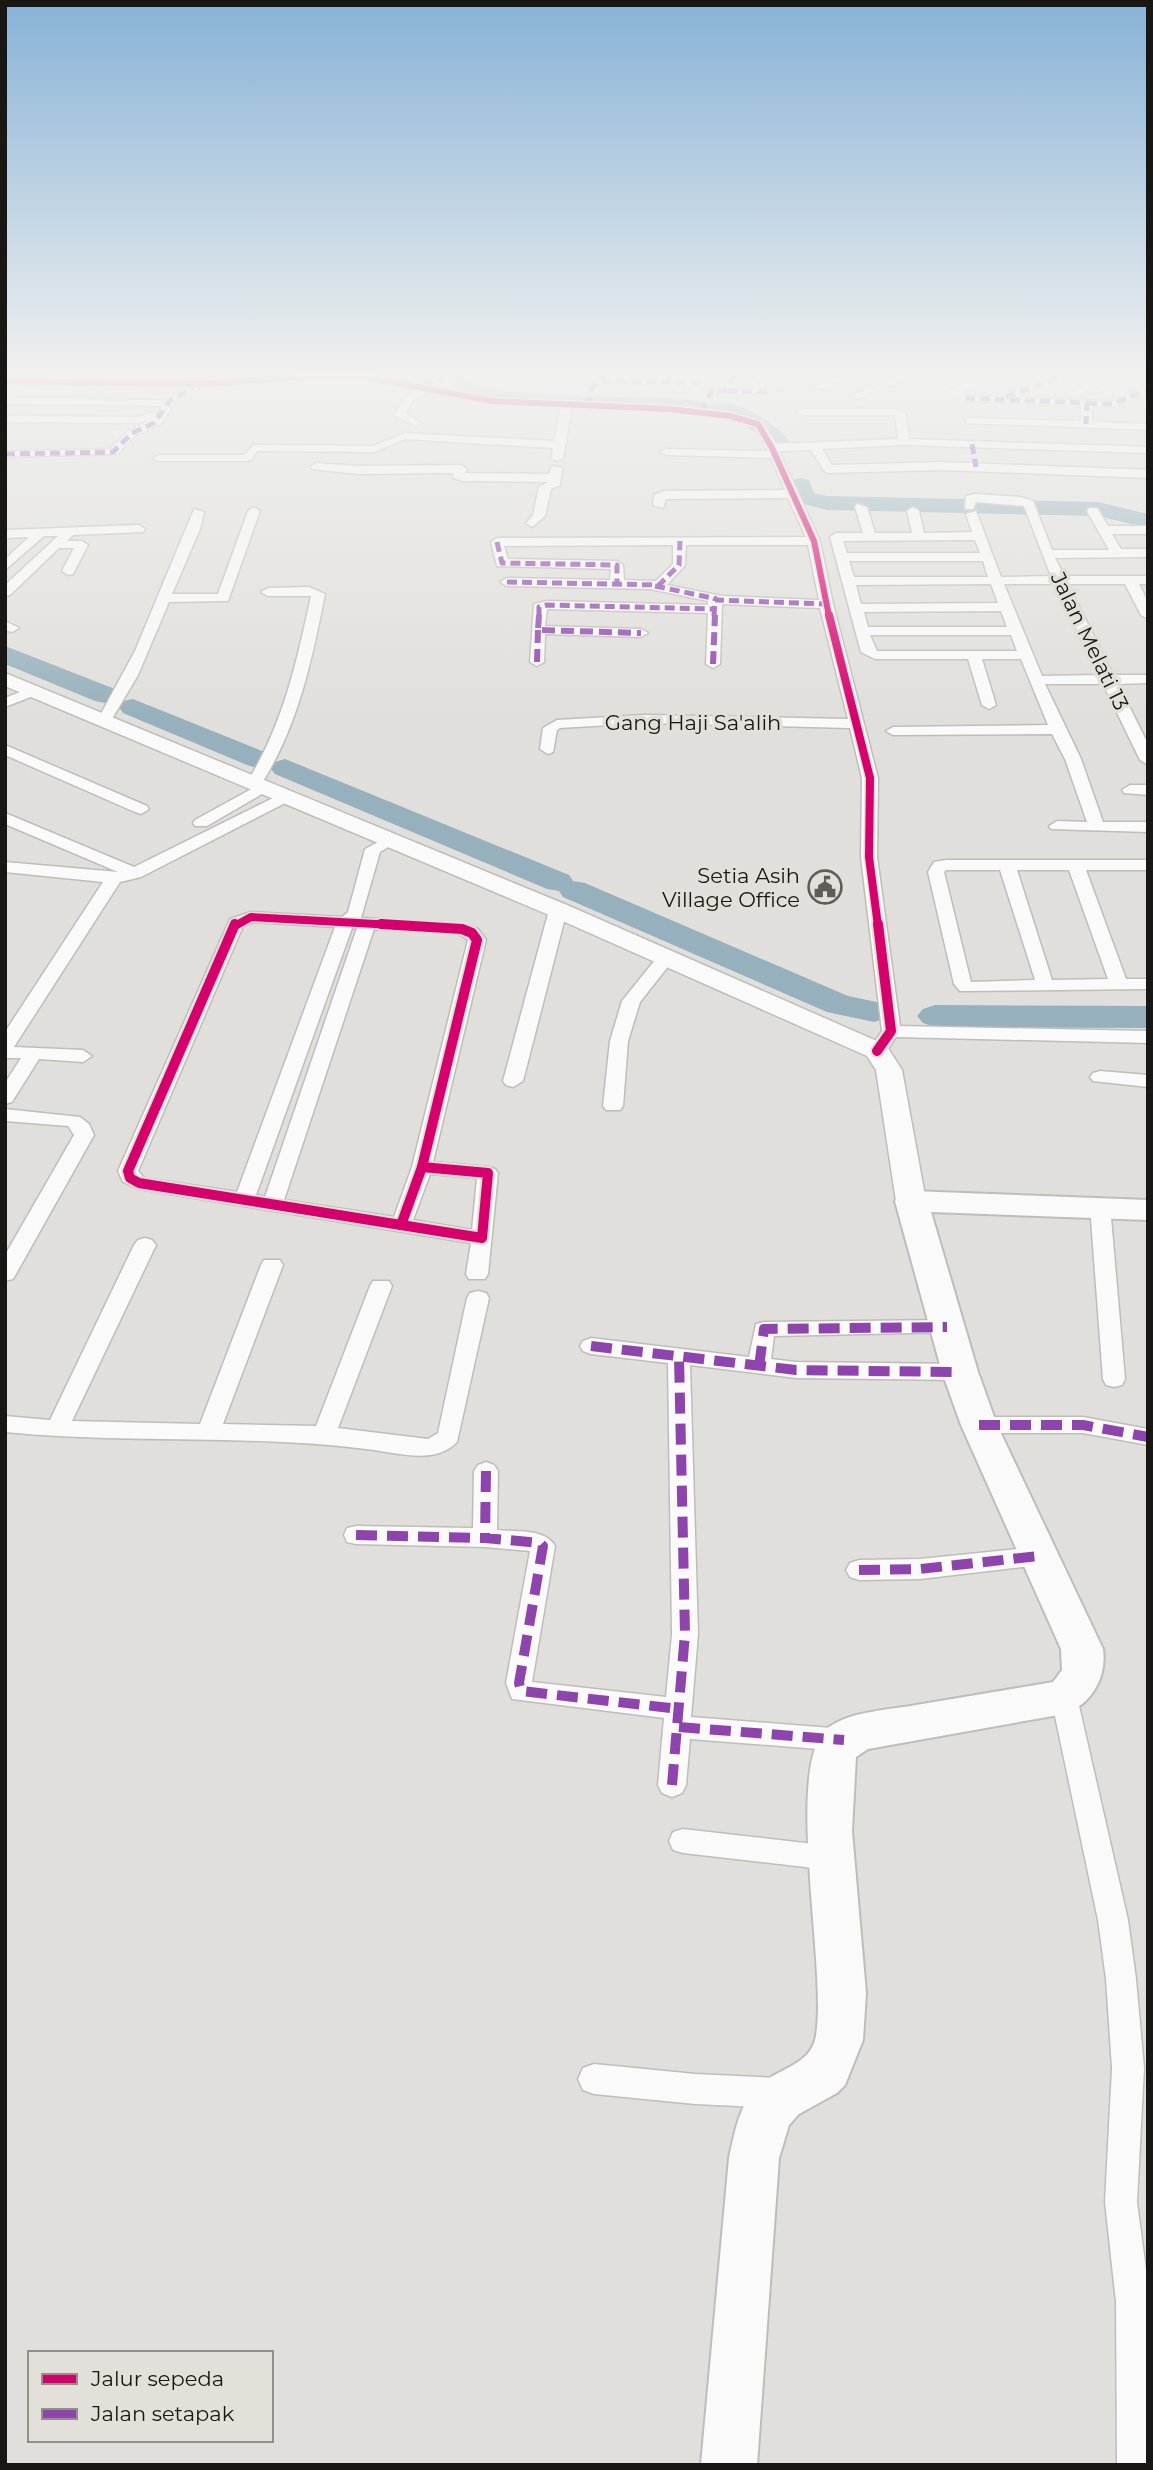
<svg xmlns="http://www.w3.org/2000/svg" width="1153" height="2470" font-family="Montserrat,sans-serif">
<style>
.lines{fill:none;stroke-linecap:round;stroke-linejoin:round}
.river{fill:#96b0bd;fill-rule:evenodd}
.street-casing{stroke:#bebdba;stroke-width:3}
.secondary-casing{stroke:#bebdba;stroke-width:3}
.primary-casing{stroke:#bebdba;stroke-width:4}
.street{fill:#fafafa;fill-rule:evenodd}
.secondary{fill:#fafafa;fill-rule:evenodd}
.primary{fill:#fafafa;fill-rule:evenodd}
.quiet-far2{stroke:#8e44ad;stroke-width:5;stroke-dasharray:10 5;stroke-linecap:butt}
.quiet-far1{stroke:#8e44ad;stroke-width:6;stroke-dasharray:13 6;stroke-linecap:butt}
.quiet{stroke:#8e44ad;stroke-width:10;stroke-dasharray:21 10;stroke-linecap:butt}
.cycleway-far2-casing{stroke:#e2e0d9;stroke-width:9}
.cycleway-far1-casing{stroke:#e2e0d9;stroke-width:11}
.cycleway-casing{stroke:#e2e0d9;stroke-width:14}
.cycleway-far2{stroke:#d6006c;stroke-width:6}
.cycleway-far1{stroke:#d6006c;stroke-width:8}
.cycleway{stroke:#d6006c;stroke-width:10}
.labels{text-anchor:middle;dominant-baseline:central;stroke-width:7;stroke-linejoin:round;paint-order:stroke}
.far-street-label{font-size:21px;fill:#181714;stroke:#e2e0d9}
.far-poi-label{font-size:21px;fill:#181714;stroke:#e2e0d9;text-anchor:end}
</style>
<rect width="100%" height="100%" fill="#e0dfdb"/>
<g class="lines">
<g class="river">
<path d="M179,373H280L277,377L270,379C248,381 193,392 179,373Z"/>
<polygon points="404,373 437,373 438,375 435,379 428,381 407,377"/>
<path d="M460,376L497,391L579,395L589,400L598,396L696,400L703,402L707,406C732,393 778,424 792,445L789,450H773L759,435L744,424L708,413L704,409L696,412L598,408L588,403L579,407L493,403L453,386L450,382L453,378Z"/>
<polygon points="801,478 809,480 814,493 827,496 1098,502 1148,514 1148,528 1098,516 827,510 795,502 790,485 793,480"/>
<polygon points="5,646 115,689 119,695 115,701 105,703 95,701 5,664"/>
<polygon points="133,699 267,753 272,759 267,765 257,768 247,765 123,713 119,707 123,701"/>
<polygon points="285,759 569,875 573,881 585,883 848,996 886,1004 892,1011 886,1018 874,1022 827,1012 563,897 559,891 547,889 275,774 270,768 275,762"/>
<polygon points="935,1005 1148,1006 1148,1028 935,1027 923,1023 917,1016 923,1009"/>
</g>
<defs>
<g id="street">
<path d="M324,373L366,374L422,385L439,373H451L434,387C453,390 472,396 491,398C582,408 674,396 762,422L776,444L898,439L895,415H803L797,412L803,409H897L906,414L909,439L1148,447V453L904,445L822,449L832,465L942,462L1148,470V478L942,470L828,473L824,471L811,450L779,451L820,541L833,604L878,778L877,857L900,1026L1148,1031V1043L896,1037L884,1055H870L868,1051L882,1031L861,857L862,778L850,728L644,723L560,728L557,730L553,752L548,754L540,749L543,728L557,720L644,715L848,719L820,608L722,604L720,664L713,668L706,664L708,613L547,609L545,626L641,629L648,633L641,637L545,634L544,662L537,666L530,662L534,604L547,601L708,605V601L650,589L507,586L500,582L507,578L610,580L611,569L497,566L491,542L497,538L806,537L788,498L666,499L663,508L653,505L654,495L664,491L785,490L771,458L666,455L660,452L666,449L768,451L754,426C695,409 632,411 572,408L563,458L557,461L551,458L553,448L405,439L374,452L257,451L251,460L247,461H159L153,458L159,455H244L254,445L373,446L405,433L554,441L561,407L491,404L426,392L411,404L406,414L421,423L415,426L394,415L404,399L415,390L366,380L316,379L202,387L174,403L162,423L136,435L117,454L5,457V451L110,449L128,431L154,418L140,423L5,422V416L138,417L152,412L157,414L162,406L5,404V398L159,400L164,402L187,387L5,384V378L200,381ZM673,545V564L656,581L624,580L623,565L617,561L508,559L504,546ZM686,545H808L819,600L722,596L667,585L685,565Z"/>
<polygon points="727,373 767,375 768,377 763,380 737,379 736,388 773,389 778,392 773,395 726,393"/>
<polygon points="849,373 864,373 822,389 813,387"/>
<polygon points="908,373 923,373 857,399 848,397"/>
<path d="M936,373H952L972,379L985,373H999L961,392C1000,410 1034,373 1073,373L1016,397L1112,401L1148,387V394L1113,407L1092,406V422L1148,424V430L966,423V419L970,418L1081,421V406L965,401L947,392L963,383Z"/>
<polygon points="1112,373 1126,373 1076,396 1067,394"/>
<polygon points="601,378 701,380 706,383 701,386 597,383 596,381"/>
<polygon points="316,463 358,466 461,465 467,469 465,473 549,474 552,466 562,468 560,485 551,489 545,516 532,527 526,523 533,515 539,487 548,482 462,481 454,478 453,473 358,474 312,469 310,467"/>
<path d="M975,494L1020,497L1033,501L1052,550H1109L1087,511L1089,508H1097L1108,526H1148V534H1112L1121,549H1148V557L1055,558L1064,576H1148V584H1139L1148,602V619L1141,615L1125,584H1068L1113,675H1148V683L1118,684L1148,744V765L1140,760L1103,684H1045L1081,759L1103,822H1148V832L1051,829L1049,826L1057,821L1087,822L1065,759L1052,734L893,735L886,731L893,727L1048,725L1021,659H982L996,705L989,709L982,705L968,659H875L861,652L830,537L836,533H863L855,507L857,504L867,507L875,533H912L907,511L913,507L919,511L924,533L972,532L966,514L976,511L1001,577L1051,576L1024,506L976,502L973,509H965L966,496ZM975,540L980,553H847L843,541ZM849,561H983L988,577H854ZM991,584L998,603L861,604L856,585ZM1004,584H1055L1099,675L1042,676ZM1001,611L1007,627H868L864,612ZM870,635H1011L1017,651H877Z"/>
<polygon points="254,507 260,511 228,601 169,602 138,675 109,724 99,724 97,721 135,651 194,509 204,512 200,529 172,594 218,594 248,511"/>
<polygon points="139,525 145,529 143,532 73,535 67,541 82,541 88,545 73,574 68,575 62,571 74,548 59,548 10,595 5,596 5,585 58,536 44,536 5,570 5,559 29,537 5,538 5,530"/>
<path d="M309,587L325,594C312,660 298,726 262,783L272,784L274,787L207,826H195L193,823L195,820L255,787L247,782C283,725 297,661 311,596H268L261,592L268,588Z"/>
<polygon points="5,621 19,628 12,632 5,630"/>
<polygon points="33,687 38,688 40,691 38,694 5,707 5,698"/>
<polygon points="5,745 147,806 149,809 141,814 135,812 5,755"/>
<polygon points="1130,785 1148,785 1148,795 1124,793 1122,790"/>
<polygon points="287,791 293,793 295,796 293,799 141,877 120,882 14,1047 83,1050 92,1056 83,1062 39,1059 12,1102 5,1104 5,1083 21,1058 5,1058 5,1032 103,882 5,872 5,862 118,872 5,824 5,813 134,867"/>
<path d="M390,836L398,841L380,852L361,918L462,924L478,929L486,940L433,1162L488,1167L495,1169L498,1173L488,1274L485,1279H469L466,1274L471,1243L139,1189L123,1182L118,1171L230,919L251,912L342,917L348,912L365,849ZM253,922L335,927L237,1192L144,1178L138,1171L243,926ZM352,928H357L265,1197L256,1195ZM374,929L459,934L468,940L412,1167L394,1217L284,1200ZM430,1174L477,1178L472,1230L413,1220Z"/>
<path d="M946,860H1148V870H1086L1126,979H1148V989L960,991L954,984L928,872L934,862ZM946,870H1000L1035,980L971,982L944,872ZM1017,870H1069L1108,979L1052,980Z"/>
<polygon points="558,905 567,910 523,1081 513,1087 506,1085 503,1081 549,910"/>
<polygon points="665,954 674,959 640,1002 628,1041 623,1106 620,1110 606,1110 603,1106 610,1041 622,1001 659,955"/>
<polygon points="1100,1071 1148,1075 1148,1087 1093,1081 1090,1077 1093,1073"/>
<polygon points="5,1109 80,1117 89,1124 94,1135 16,1274 13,1279 5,1281 5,1255 74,1135 68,1126 5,1121"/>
<polygon points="1100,1199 1107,1201 1110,1206 1125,1379 1122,1385 1114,1387 1106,1385 1103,1379 1090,1206 1093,1201"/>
<path d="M145,1238L152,1240L156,1245L72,1421L200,1424L261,1265L264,1260H280L283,1265L223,1424L316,1426L370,1286L373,1281H389L392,1286L338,1428L428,1439L438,1433L467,1298L470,1293L478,1291L486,1293L489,1298L457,1442C434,1466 396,1452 366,1449C247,1434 125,1444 5,1432V1416L50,1420L134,1245L138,1240Z"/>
<path d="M947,1320L955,1322L958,1327L955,1332L774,1336L771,1359L796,1362L960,1364L968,1366L971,1372L968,1378L960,1380L796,1378L690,1365L698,1634L691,1717L844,1729L854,1732L858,1740L854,1748L844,1751L690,1739L686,1785L682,1793L672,1797L662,1793L658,1785L664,1718L512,1699L506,1683L530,1551L485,1547L356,1544L347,1542L344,1535L347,1528L356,1526L473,1528L474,1471L478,1465L486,1462L494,1465L498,1471L497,1530C516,1532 545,1528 555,1546L532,1682L666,1697L672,1634L668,1363L591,1354L583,1351L580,1346L583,1341L591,1338L749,1357L756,1324L764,1322Z"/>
<polygon points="979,1417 1083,1417 1148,1429 1148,1445 1083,1433 979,1433 971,1431 967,1425 971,1419"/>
<polygon points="1039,1547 1048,1549 1051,1556 1048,1563 1039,1565 920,1579 859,1580 850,1577 846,1570 850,1563 859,1560 920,1559"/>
<polygon points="1064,1686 1073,1689 1077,1697 1128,1920 1136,1979 1144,2068 1137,2202 1148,2285 1148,2465 1117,2465 1116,2302 1105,2202 1112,2068 1106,1979 1098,1920 1051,1697 1055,1689"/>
<polygon points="683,1829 831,1846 841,1849 845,1858 841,1867 831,1870 683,1853 673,1850 669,1841 673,1832"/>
<polygon points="594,2064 695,2074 780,2078 791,2082 796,2093 791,2104 780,2108 695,2104 594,2094 583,2090 578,2079 583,2068"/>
</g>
<polygon id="secondary" points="5,673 567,905 886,1045 902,1070 926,1201 921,1207 911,1210 901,1207 896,1201 876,1070 867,1056 549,915 5,686"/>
<path id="primary" d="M911,1191L1148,1200V1220L931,1212L978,1372L997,1425L1103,1649C1107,1678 1091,1705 1064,1714L868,1749L856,1757L852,1831L866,1993L863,2040L845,2085L837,2093L799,2114L789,2125L779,2158L757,2465H701L729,2158C734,2135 739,2107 755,2089C772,2070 808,2067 815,2040C830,1978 781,1762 829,1727C852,1711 889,1710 916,1705C962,1697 1007,1690 1053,1682L1062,1670L1061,1649L961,1425L942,1372L895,1201L899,1194Z"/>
</defs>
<use href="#street" class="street-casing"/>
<use href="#secondary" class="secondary-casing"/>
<use href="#primary" class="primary-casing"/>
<use href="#street" class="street"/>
<use href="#secondary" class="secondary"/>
<use href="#primary" class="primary"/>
<g class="quiet-far2">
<polyline points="732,373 730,391 773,392"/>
<polyline points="732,376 763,377"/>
<polyline points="601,381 701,383"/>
<polyline points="424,387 446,373"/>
<polyline points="1006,397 1068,373"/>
<polyline points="965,398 1087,403 1086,424"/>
<polyline points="1087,403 1113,404 1148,390"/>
<polyline points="587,406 593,386 601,381 603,373"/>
<polyline points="702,412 712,390 730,391"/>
<polyline points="972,444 976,467"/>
<polyline points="5,454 113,452 132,433 154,423 170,401 194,387"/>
<polyline points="497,542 502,563 617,565 617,585"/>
<polyline points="507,582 659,585 679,565 680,541"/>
<polyline points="655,586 717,599"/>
<polyline points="539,616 539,607 547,605 714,609"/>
<polyline points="714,616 715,600 826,604"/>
</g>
<g class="quiet-far1">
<polyline points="539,615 538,630 641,633"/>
<polyline points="537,662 538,630"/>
<polyline points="713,664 715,615"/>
</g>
<g class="quiet">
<polyline points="591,1346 796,1370 960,1372"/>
<polyline points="759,1367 764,1329 947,1327"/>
<polyline points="979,1425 1083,1425 1148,1437"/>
<polyline points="486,1471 485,1538 540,1543 543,1546 519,1683 521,1691 679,1709"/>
<polyline points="356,1535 485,1538"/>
<polyline points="859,1570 920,1569 1039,1556"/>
<polyline points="679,1727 844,1740"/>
<polyline points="672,1785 685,1634 679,1356"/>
</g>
<defs>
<polyline id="cycleway-far2" points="5,381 200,384 316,376 366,377 491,401 669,409 730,416 758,424 772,448 814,541 829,616"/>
<g id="cycleway-far1">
<polyline points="829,615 870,778 869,857 878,926"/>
<polyline points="235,926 251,917 412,926"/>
</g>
<g id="cycleway">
<polyline points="235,924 128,1171 130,1178 139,1183 401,1225"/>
<polyline points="381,924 462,929 472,933 477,940 422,1167"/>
<polyline points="877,1051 891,1031 878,924"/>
<polyline points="401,1225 482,1238 488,1173 422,1167"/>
<polyline points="401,1225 422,1167"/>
</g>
</defs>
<use href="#cycleway-far2" class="cycleway-far2-casing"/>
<use href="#cycleway-far1" class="cycleway-far1-casing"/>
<use href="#cycleway" class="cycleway-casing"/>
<use href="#cycleway-far2" class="cycleway-far2"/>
<use href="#cycleway-far1" class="cycleway-far1"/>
<use href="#cycleway" class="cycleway"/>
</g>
<linearGradient id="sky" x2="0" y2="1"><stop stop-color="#87b2d7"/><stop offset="0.52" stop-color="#f1f1ef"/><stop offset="1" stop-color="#f1f1ef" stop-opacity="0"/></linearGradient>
<rect width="1153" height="719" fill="url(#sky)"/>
<defs>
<symbol id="civic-ring" viewBox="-11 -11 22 22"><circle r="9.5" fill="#e2e0d9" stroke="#5e5d5a" stroke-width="1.5"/><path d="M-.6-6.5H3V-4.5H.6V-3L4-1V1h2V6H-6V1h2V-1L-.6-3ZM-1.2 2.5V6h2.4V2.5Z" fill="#5e5d5a"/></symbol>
</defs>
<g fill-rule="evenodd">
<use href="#civic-ring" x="806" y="868" width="38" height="38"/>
</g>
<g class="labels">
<g class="far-street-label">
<text transform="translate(1090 641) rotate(64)">Jalan Melati 13</text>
<text x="693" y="722">Gang Haji Sa'alih</text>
</g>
<g class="far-poi-label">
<text x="800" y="875">Setia Asih<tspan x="800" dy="24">Village Office</tspan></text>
</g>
</g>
<rect width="1153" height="2470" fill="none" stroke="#181714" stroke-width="14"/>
<rect x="28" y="2351" width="245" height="91" fill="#e2e0d9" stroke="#91908a" stroke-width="2"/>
<rect x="42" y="2374" width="35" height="10" fill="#d6006c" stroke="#91908a" stroke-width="2"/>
<text x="91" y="2386" font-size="21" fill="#181714">Jalur sepeda</text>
<rect x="42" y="2409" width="35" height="10" fill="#8e44ad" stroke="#91908a" stroke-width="2"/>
<text x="91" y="2421" font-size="21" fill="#181714">Jalan setapak</text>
</svg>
